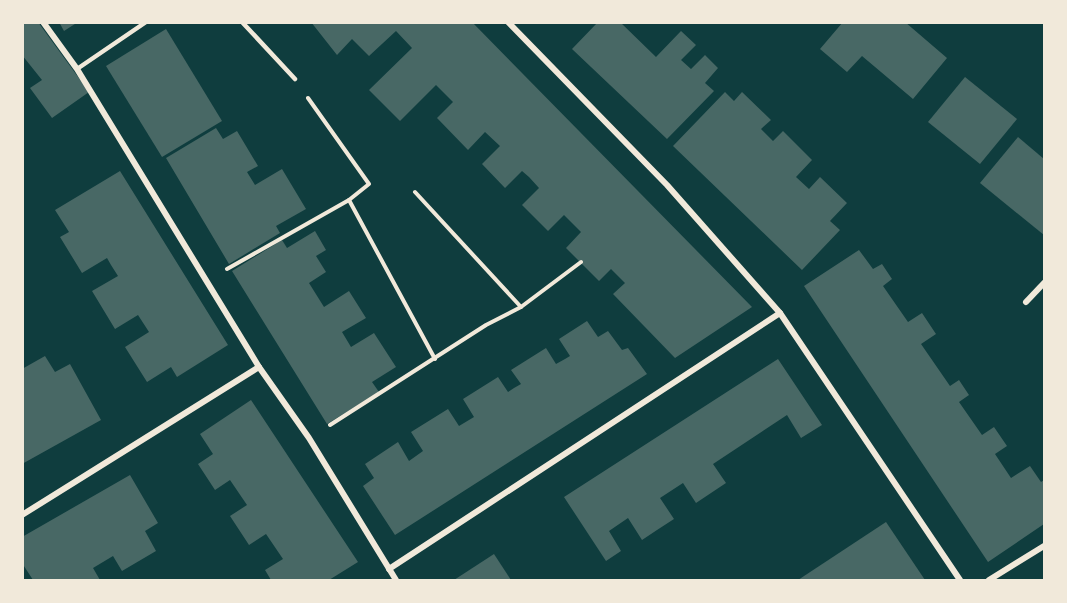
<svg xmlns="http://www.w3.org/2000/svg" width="1067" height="603" font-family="'Open Sans',sans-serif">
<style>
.building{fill:#486865}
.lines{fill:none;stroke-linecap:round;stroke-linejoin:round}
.path{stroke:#f1e9da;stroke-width:4}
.service{stroke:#f1e9da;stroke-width:4.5}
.minor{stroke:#f1e9da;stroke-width:6}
</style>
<rect width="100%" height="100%" fill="#0f3d3e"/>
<g class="building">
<polygon points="22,22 38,22 89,92 52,118 30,88 42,80 22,55"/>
<polygon points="59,22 78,22 64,31"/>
<polygon points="311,22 472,22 752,307 675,358 613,294 625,283 611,269 599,281 566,248 581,232 564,215 548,231 522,205 539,188 529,177 522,171 505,188 482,164 500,146 485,132 468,150 437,118 453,102 436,85 400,121 369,90 412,48 396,31 369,56 352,39 337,55"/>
<polygon points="598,22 620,22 656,57 681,31 696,45 681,60 691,69 705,55 718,68 705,83 714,91 667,139 572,49"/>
<polygon points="843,22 905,22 947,58 913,99 862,56 847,72 820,49"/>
<polygon points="166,29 222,121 162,157 106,66"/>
<polygon points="965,77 1017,119 980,164 928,122"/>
<polygon points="725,92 734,101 742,92 771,120 761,129 773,141 783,131 812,160 796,177 809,189 820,177 847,203 830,221 840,230 802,270 673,146"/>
<polygon points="216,128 223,139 237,131 258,166 247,172 255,185 282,169 306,209 276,226 280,233 229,264 166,158"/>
<polygon points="1018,137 1044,159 1044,235 980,183"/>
<polygon points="120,171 228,345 177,377 171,367 147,382 125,347 149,332 138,315 115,329 92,291 118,276 111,265 107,258 82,273 60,237 69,232 55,210"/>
<polygon points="315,231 326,250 316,256 326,272 309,283 324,307 349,291 366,318 342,332 351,347 374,333 396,367 372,382 379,392 327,424 232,271 282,240 287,248"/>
<polygon points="859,250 873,269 882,264 892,279 883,286 908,322 922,313 936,334 921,344 950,386 959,380 969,395 959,402 982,435 994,427 1007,446 995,454 1011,478 1030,466 1041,482 1044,480 1044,524 988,562 804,286"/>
<polygon points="587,321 598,337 608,331 622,350 628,348 647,374 395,535 363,486 374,478 365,464 398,442 409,461 423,451 411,432 448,409 459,426 474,417 463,399 498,377 508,392 514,388 521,384 511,370 546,348 556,364 565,359 570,356 559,339"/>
<polygon points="45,356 55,372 70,364 101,420 22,464 22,369"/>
<polygon points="778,359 822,425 801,438 787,415 713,464 726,483 696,503 683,483 660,498 674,519 657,530 642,540 628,518 609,531 621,551 606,561 564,497"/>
<polygon points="251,400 358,562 329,580 271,580 265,570 283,559 266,534 249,545 230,516 247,505 230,480 215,490 198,464 213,454 200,434"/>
<polygon points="130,475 158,523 145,531 156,551 122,571 113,556 93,568 100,580 33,580 22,563 22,537"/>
<polygon points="886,522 925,580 798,580"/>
<polygon points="494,554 511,580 454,580"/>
</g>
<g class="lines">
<g class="path">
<polyline points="415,192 521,307"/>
<polyline points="349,200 435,359"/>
<polyline points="227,269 349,200 369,184 308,98"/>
<polyline points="330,425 486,325 521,307 581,262"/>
</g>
<g class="service">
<polyline points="242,22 295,79"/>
<polyline points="77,69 146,22"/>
</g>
<g class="minor">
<polyline points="43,22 77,69 259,367 309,438 396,580"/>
<polyline points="508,22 667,185 780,313 960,580"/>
<polyline points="1026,302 1044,283"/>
<polyline points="22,515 259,367"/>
<polyline points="389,569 780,313"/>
<polyline points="989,580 1044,546"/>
</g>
</g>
<rect width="1067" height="603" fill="none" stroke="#f1e9da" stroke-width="48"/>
</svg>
